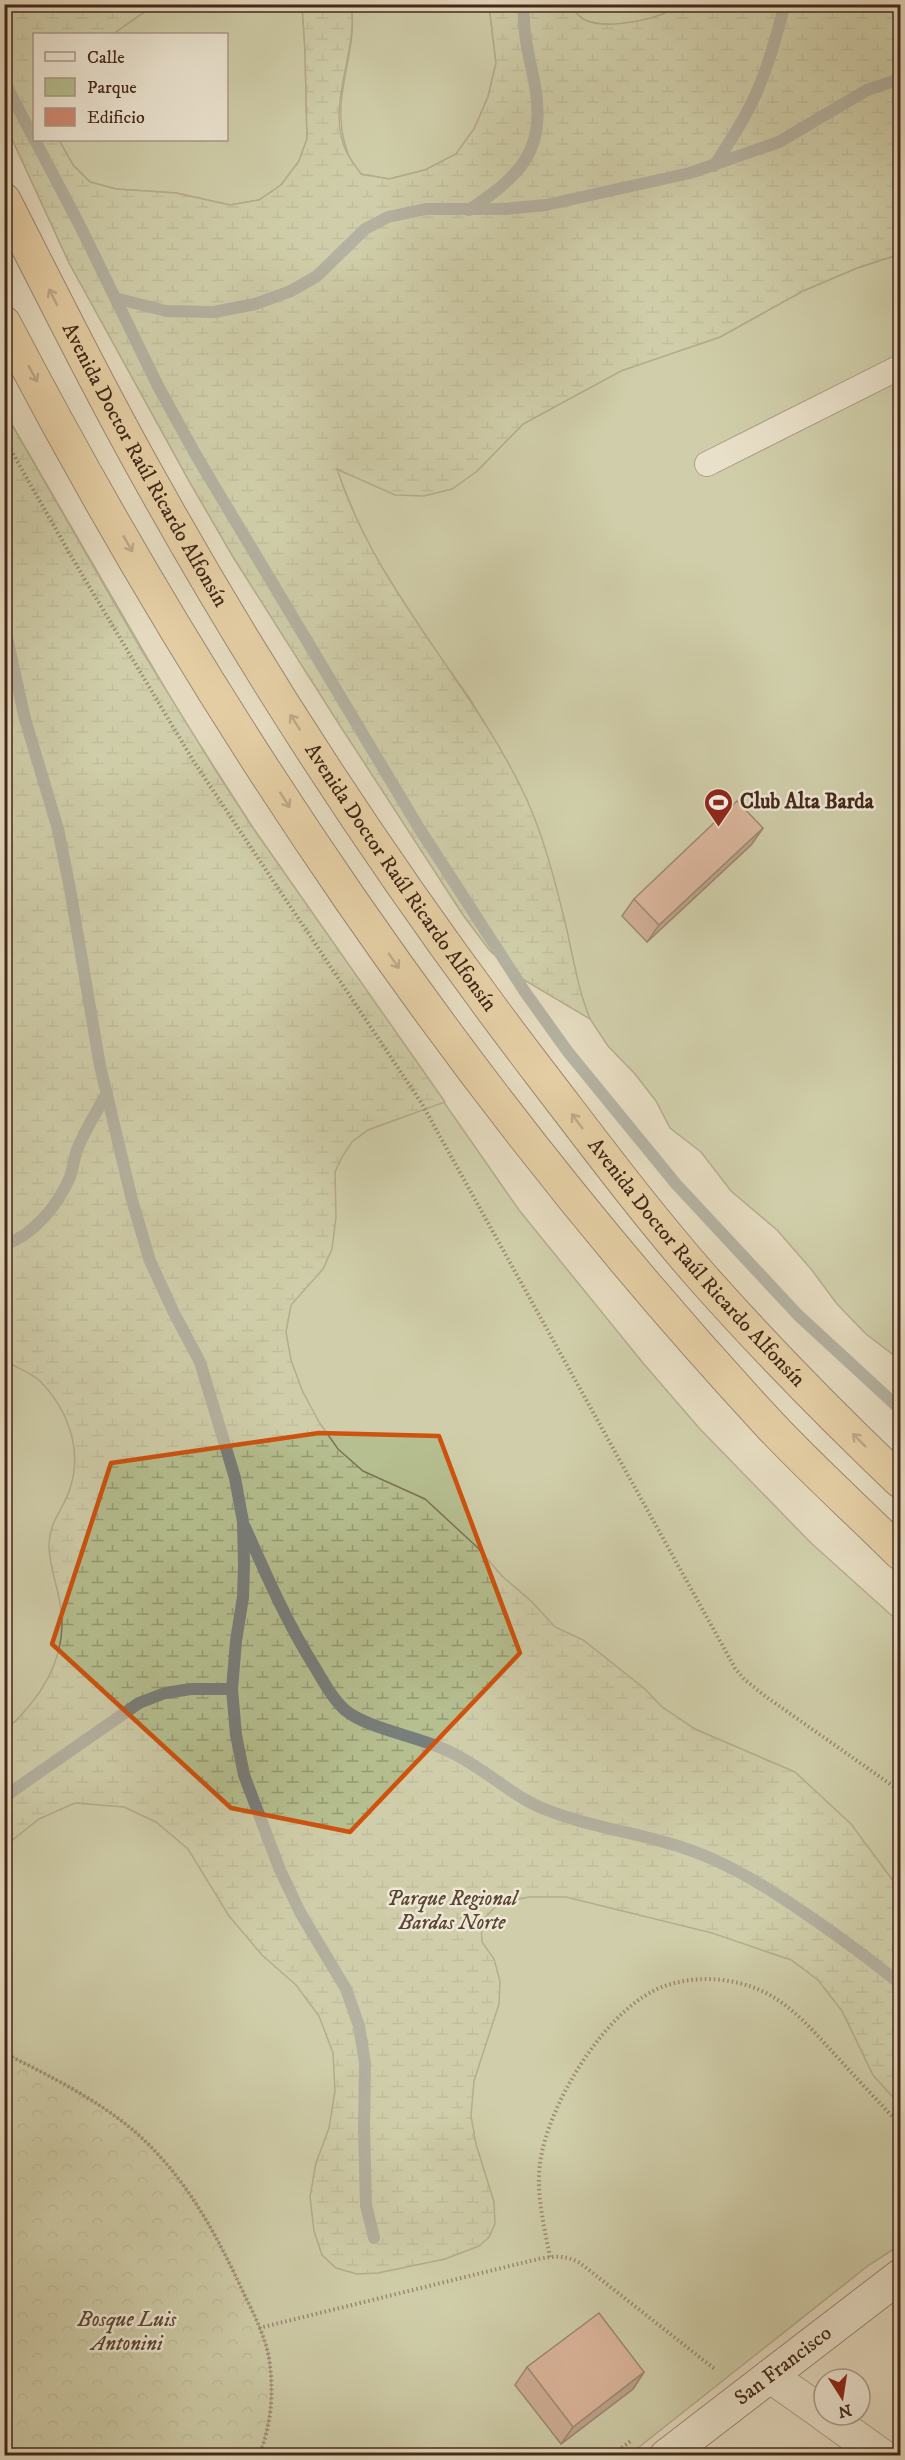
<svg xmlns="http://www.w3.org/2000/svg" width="905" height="2460" font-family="'IM FELL DW Pica',serif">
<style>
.green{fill:#b6bf90;stroke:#7c7454;stroke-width:1.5}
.forest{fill:url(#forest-crowns);stroke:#7c7454;stroke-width:1.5}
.wetland{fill:url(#wetland-marsh);stroke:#7c7454;stroke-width:1.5}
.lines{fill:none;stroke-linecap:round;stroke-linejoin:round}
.stream{stroke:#787e7b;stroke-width:12}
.lane-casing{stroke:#6c5442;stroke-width:26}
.street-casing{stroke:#6c5442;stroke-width:35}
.secondary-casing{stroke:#432818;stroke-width:35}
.highway-casing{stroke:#432818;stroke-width:35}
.path{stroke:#432818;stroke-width:4;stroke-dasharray:1.5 3;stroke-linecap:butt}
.lane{stroke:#eee7d5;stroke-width:24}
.street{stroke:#eee7d5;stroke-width:33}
.secondary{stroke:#eee7d5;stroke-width:33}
.highway{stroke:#e2bd80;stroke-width:33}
.wall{fill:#b37763;stroke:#432818;stroke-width:1.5}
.shaded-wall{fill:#926150;stroke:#432818;stroke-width:1.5}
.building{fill:#d08a73;stroke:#432818;stroke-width:1.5}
.oneway{stroke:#8b6b47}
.marked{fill:none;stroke:#cf520e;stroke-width:4.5;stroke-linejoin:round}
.labels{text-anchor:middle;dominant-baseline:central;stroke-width:5;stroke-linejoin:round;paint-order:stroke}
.street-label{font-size:21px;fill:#432818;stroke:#eee7d5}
.poi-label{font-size:21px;font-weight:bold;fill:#432818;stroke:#eee7d5;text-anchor:start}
.park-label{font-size:21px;font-style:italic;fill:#5a4630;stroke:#eee7d5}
</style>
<defs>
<pattern id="forest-crowns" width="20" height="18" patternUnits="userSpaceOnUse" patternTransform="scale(1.5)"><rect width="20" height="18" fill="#b6bf90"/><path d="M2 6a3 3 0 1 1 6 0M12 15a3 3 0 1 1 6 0" fill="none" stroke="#969b75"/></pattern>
<pattern id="wetland-marsh" width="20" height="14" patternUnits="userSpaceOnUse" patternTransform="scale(1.5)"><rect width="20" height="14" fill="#b6bf90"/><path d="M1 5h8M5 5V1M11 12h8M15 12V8" fill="none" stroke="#969b75"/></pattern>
</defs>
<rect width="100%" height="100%" fill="#e5dabf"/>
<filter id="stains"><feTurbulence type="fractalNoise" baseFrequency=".00333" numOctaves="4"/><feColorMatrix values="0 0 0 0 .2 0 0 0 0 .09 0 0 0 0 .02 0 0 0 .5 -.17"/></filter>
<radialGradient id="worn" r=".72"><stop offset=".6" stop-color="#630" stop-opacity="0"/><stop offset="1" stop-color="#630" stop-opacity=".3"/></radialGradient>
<g class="green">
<polygon points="154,5 302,5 305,50 307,139 299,161 281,185 259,200 230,205 176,193 116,189 90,182 73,165 59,140 226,140 226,34 113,34"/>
<path d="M351,5H489L496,63L488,97L474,129L456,154L425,170L389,179L361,174C356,167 349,159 347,151C328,96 359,56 351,5Z"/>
<path d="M571,5H678C661,20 609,29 587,21C580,18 574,11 571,5Z"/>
<polygon points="900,254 900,1360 866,1334 837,1304 811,1269 777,1230 731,1191 701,1152 670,1128 656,1101 635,1074 608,1046 590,1019 580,993 565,923 546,854 527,801 501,751 470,699 431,645 367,544 336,469 365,481 476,472 523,424 621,370 720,337 803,291 857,268"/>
<polygon points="4,411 177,709 253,828 519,1210 643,1363 700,1429 811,1543 900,1623 900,2245 869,2265 629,2455 5,2455"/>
</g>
<path class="forest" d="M5,2053C48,2075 96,2099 133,2130C185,2175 216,2233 244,2294C254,2314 265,2336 269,2358C274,2392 272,2423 259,2455H5Z"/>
<g class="wetland">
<path d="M4,5H154L113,34H34V140H59L73,165L90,182L116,189L176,193L230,205L259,200L281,185L299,161L307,139L305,50L302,5H351C359,54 323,107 348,155C352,162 357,168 361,174L389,179L425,170L456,154L474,129L488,97L496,63L489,5H571C574,11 580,18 587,21C609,29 661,20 678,5H900V254L857,268L803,291L720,337L621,371L523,424L476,472L452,489L424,496L395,495L337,469C377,593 474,684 527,800C544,838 555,881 565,922C573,955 577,987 590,1019L524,980L490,951L463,915L337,721L233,557L189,481L69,263L5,124Z"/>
<path d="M4,411L142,651L216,771L253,828L445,1102L368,1130L352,1142L342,1157L335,1172L336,1217L332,1249L323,1269L291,1305L286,1332L291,1360L302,1390L319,1422L338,1449L363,1471L425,1499L477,1547L502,1576L531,1601L555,1627L583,1640L645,1689L661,1706L695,1729L795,1772L851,1824L900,1890V2105L873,2075L842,2011L818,1980L791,1960L712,1933L566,1897H529L498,1904L481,1922L482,1942L494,1959L500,1981L499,2004L474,2081L471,2116L476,2144L494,2202L495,2224L489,2237L479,2246L445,2259L378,2273L357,2274L336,2268L322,2255L314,2231L310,2197L316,2163L329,2128L335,2091L333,2053L319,2016L296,1985L262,1955L229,1916L188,1849L156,1822L124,1807L75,1803L39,1819L5,1846V1731C36,1703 63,1666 62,1621C62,1596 49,1570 49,1545C49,1520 66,1507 71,1485C82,1448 67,1408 40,1381C31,1373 16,1367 5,1361Z"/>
</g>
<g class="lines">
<g class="stream">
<polyline points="4,81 34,139"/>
<polyline points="35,140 80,226 159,388 197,457 419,828 525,992 568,1052 676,1184 798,1315 900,1409"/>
<path d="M714,166C730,141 747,116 758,89C770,62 777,33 785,4"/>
<path d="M469,210C519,176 547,152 535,86C530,59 522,33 524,4"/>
<polyline points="115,298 166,311 214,312 255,304 291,291 317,276 365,229 388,217 426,209 504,209 546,205 690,173 779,142 867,90 900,79"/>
<polyline points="4,624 25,719 58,829 70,889 100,1066 132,1200 150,1261 174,1313 200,1362 235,1478 243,1522 244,1565 243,1597 236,1641 232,1689 236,1735 244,1775 280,1870 301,1914 346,1989 359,2026 365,2063 364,2128 366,2205 374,2238"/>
<path d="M4,1245C34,1235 58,1205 70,1177C73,1168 74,1159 77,1150C85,1130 97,1111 107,1093"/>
<path d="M245,1527C267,1577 287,1623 316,1669C324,1683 333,1699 345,1710C368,1729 417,1736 446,1750C483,1766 510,1796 547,1810C589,1827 635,1832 678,1846C726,1861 765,1886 806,1914C838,1936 870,1959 900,1984"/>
<polyline points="4,1797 139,1703 165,1693 191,1689 232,1689"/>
</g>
<defs>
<polyline id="lane" points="707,464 900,367"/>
<g id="street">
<polyline points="770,2376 824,2414"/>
<polyline points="825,2415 882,2456"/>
</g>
<g id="secondary">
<path id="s1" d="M666,2456L900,2276"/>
</g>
<g id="highway">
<path id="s2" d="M4,200C54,298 103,397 158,494C271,696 400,890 540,1073C593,1142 645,1212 702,1277C765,1348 832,1416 900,1481"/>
<path d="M4,323C210,718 466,1097 769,1424C811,1469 857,1510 900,1553"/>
</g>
</defs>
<use href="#lane" class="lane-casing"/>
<use href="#street" class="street-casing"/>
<use href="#secondary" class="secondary-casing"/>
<use href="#highway" class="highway-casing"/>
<g class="path">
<polyline points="4,438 71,556 194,762 422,1104 735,1668 744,1679 765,1696 900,1791"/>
<path d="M4,2053C48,2075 96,2099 133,2130C185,2175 216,2233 244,2294C254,2314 265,2336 269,2358C274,2392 272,2423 259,2456"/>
<path d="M550,2257C544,2226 536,2194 540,2163C548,2105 602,2016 655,1990C685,1976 722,1976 752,1987C789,2000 813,2031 839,2059C859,2081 880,2103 900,2125"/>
<path d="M259,2328L538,2259C554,2256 566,2255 580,2263L716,2370"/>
<polyline points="611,2456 632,2440"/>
</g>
<use href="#lane" class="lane"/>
<use href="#street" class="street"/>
<use href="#secondary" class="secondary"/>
<use href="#highway" class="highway"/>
</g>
<g class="wall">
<polygon points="763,828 751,845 647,942 622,916 634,899"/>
<polygon points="527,2367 644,2372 633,2389 561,2444 515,2385"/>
</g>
<g class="shaded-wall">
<polygon points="763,828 751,845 647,942 659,925"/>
<polygon points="644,2372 633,2389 561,2444 573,2427"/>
</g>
<g class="building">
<polygon points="737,801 763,828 659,925 634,899"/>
<polygon points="599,2313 644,2372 573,2427 527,2367"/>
</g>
<defs><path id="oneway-shaft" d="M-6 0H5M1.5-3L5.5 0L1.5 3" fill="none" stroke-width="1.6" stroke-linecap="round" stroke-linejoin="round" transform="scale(1.5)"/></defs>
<g class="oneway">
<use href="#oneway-shaft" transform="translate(53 297) rotate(-117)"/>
<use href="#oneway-shaft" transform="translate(33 374) rotate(61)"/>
<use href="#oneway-shaft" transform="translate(128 544) rotate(60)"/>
<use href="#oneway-shaft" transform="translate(295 722) rotate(-123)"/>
<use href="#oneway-shaft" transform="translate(285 800) rotate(57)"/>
<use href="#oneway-shaft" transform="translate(394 961) rotate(55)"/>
<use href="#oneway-shaft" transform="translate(577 1121) rotate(-127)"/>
<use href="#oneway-shaft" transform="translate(859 1440) rotate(-135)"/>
</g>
<path d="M0 0H905V2460H0ZM319,1433L439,1436L520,1653L350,1832L231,1808L52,1644L111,1463Z" fill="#e5dabf" fill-opacity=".55" fill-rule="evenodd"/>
<path class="marked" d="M319,1433L439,1436L520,1653L350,1832L231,1808L52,1644L111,1463Z"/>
<defs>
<symbol id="stadium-pin" viewBox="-11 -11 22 30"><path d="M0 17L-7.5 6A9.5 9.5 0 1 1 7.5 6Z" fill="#8f2418" stroke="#eee7d5"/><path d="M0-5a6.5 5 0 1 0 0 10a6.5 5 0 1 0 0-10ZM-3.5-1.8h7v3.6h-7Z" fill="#fff"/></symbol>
</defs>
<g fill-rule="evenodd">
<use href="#stadium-pin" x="702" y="786" width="33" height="45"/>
</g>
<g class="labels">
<g class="street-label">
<text stroke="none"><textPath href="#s2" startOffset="300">Avenida Doctor Raúl Ricardo Alfonsín</textPath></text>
<text stroke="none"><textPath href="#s2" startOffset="786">Avenida Doctor Raúl Ricardo Alfonsín</textPath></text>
<text stroke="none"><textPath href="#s2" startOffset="1272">Avenida Doctor Raúl Ricardo Alfonsín</textPath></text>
<text stroke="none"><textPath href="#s1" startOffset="148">San Francisco</textPath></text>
</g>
<g class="poi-label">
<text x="740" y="802">Club Alta Barda</text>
</g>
<g class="park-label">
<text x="452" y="1899">Parque Regional<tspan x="452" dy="24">Bardas Norte</tspan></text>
<text x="127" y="2320">Bosque Luis<tspan x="127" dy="24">Antonini</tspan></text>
</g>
</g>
<rect width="905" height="2460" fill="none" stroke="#e5dabf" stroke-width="24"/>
<rect x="6" y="6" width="893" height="2448" fill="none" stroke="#432818" stroke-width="3"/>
<rect x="12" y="12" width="881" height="2436" fill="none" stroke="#432818" stroke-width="1.5"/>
<rect x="33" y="33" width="195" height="108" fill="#eee7d5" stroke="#aa9b89" stroke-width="1.5"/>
<rect x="45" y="52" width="30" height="9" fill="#eee7d5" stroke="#aa9b89" stroke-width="1.5"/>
<text x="87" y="63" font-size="18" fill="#432818">Calle</text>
<rect x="45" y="78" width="30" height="18" fill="#b6bf90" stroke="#aa9b89" stroke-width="1.5"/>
<text x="87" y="93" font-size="18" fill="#432818">Parque</text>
<rect x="45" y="108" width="30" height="18" fill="#d08a73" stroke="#aa9b89" stroke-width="1.5"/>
<text x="87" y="123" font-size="18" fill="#432818">Edificio</text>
<g transform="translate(842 2397) rotate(168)"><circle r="28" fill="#eee7d5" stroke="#aa9b89" stroke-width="1.5"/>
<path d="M0-4.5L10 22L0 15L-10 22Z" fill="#8f2418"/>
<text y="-9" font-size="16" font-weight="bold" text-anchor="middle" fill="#432818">N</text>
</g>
<rect width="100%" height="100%" filter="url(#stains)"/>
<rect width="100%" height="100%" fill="url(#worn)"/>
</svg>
